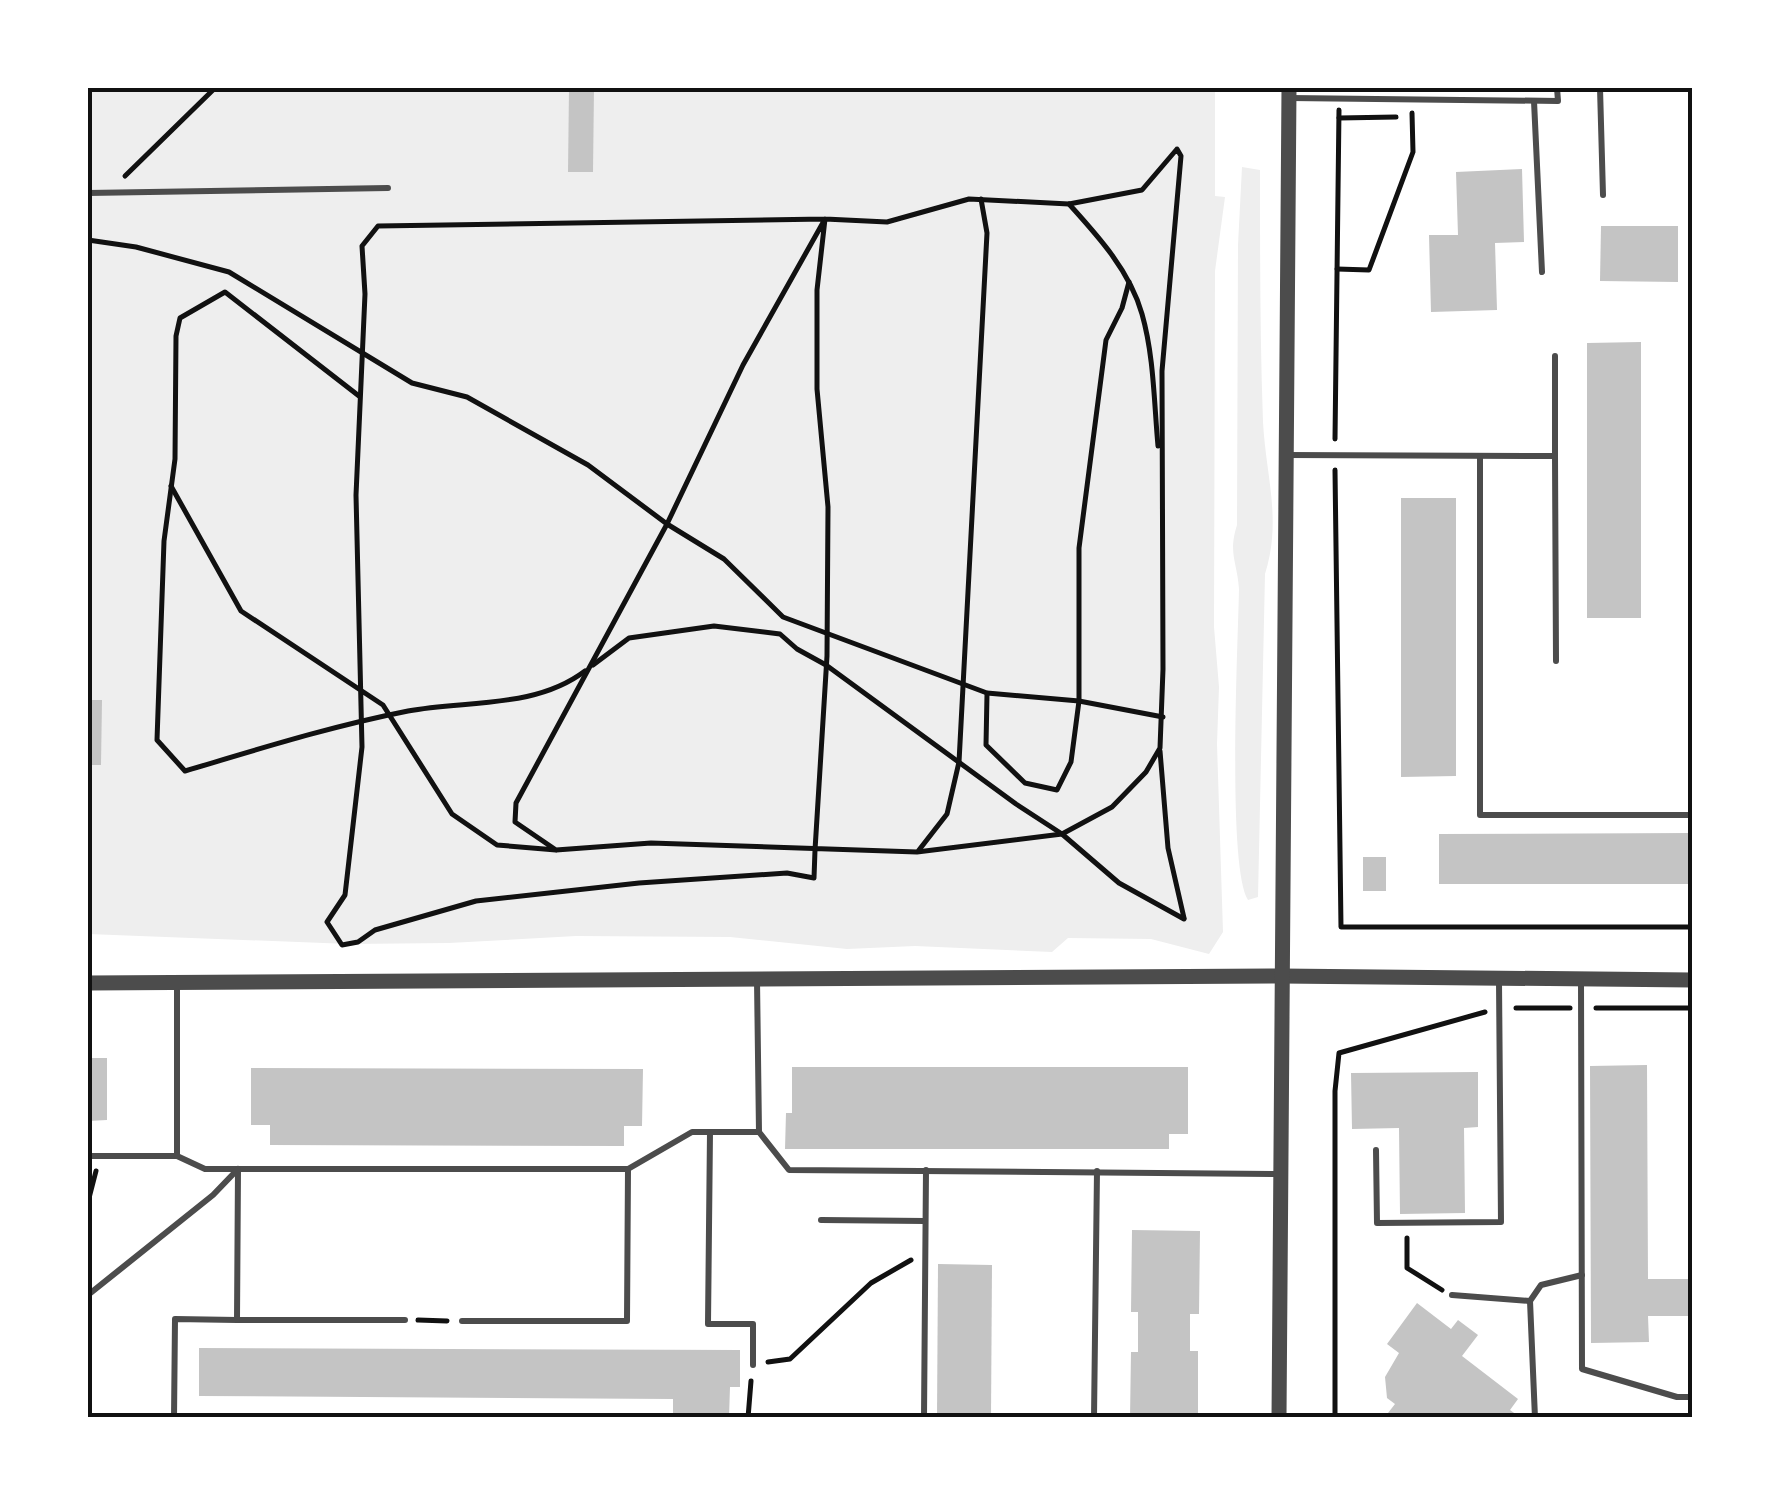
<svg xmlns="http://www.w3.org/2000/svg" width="1780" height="1505" font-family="Roboto,sans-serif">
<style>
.green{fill:#eee}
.building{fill:#c4c4c4}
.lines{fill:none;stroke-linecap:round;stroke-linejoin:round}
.path{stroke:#111;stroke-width:5}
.service{stroke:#4c4c4c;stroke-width:6}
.tertiary{stroke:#4c4c4c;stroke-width:15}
.neatline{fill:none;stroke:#111;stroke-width:4}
</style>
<rect width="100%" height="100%" fill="#fff"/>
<g class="green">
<polygon points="88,88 1215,88 1215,196 1225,197 1215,271 1214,627 1219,687 1217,744 1223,932 1209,954 1151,939 1068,938 1052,952 915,946 847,949 730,937 576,936 449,943 349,944 88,934"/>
<path d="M1242,167L1260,170C1260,254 1260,338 1263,422C1266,477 1282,520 1265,574L1258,897L1248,900C1227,867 1238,643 1239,589C1237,561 1228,554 1237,525L1238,245Z"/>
</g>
<g class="building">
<polygon points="569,88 594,88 593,172 568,172"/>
<polygon points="1522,169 1524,242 1495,243 1497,310 1431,312 1429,235 1458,235 1456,172"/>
<polygon points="1601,226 1678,226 1678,282 1600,281"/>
<polygon points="1641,342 1641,618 1587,618 1587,343"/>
<polygon points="1401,498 1456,498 1456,776 1401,777"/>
<polygon points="88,700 102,700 101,765 88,765"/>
<polygon points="1692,833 1692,884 1439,884 1439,834"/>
<rect x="1363" y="857" width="23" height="34"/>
<polygon points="88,1058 107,1058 107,1120 88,1121"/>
<polygon points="1647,1065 1648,1279 1692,1279 1692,1316 1648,1316 1649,1342 1591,1343 1590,1066"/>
<polygon points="792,1067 1188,1067 1188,1134 1169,1134 1169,1149 785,1149 786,1113 792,1113"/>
<polygon points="251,1068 643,1069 642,1126 624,1126 624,1146 270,1145 270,1125 251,1125"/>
<polygon points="1478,1072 1478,1127 1464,1128 1465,1213 1400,1214 1399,1128 1352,1129 1351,1073"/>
<polygon points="1132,1230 1200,1231 1199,1314 1190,1314 1190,1351 1198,1351 1198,1418 1130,1418 1131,1352 1138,1352 1138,1312 1131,1312"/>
<polygon points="938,1264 992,1265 991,1418 937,1418"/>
<polygon points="1417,1303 1451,1329 1458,1320 1478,1335 1462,1356 1518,1399 1510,1410 1521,1418 1394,1418 1388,1413 1395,1404 1387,1398 1385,1377 1399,1353 1387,1344"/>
<polygon points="199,1348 740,1350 740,1387 730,1387 729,1418 673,1418 673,1399 199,1396"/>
</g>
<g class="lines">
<g class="path">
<polyline points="1339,118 1396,117"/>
<polyline points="125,176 215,88"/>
<path d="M1069,204C1098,236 1130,271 1142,314C1154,356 1154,403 1158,446"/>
<polyline points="88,240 136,247 229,272 412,383 467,397 588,465 667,524 724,559 783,617 987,693 1079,701 1163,717"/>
<polyline points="1337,269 1369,270 1413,152 1412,113"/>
<path d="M359,396L225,292L180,318L176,336L175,459L164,541L157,740L185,771C259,749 332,726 408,711C466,700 535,709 585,671"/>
<polyline points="1335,439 1339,110"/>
<polyline points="1335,470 1341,927 1692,927"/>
<polyline points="171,486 241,611 383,705 452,814 497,845 556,850 651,843 917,852 1062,834 1112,807 1146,772 1160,748 1163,669 1162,371 1181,156 1177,149 1142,190 1069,204 969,199 887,222 825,219 378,226 362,246 365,294 356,495 362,747 345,895 327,922 342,945 358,942 375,930 476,901 639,883 787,873 814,878 815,850 827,656 828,507 817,389 817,290 825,219 743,365 667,524 516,803 515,822 556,850"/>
<polyline points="593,665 629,638 714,626 780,634 797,649 826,665 1016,804 1062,834 1119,883 1184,919"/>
<polyline points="987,694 986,745 1025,783 1057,790 1071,762 1079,701 1079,548 1106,340 1122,308 1129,282"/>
<polyline points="1160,751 1168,848 1184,918"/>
<polyline points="919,850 947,814 959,762 987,233 981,199"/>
<polyline points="1516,1008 1570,1008"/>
<polyline points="1596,1008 1692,1008"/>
<polyline points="88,1202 96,1171"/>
<polyline points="1407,1238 1407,1268 1442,1290"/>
<polyline points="418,1320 447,1321"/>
<polyline points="768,1362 790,1359 871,1283 911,1260"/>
<polyline points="748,1418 751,1381"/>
<polyline points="1335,1418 1335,1091 1339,1053 1485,1012"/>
</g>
<g class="service">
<polyline points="1600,88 1603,195"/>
<polyline points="1290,98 1558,101 1557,88"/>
<polyline points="1534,101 1542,272"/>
<polyline points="88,193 388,188"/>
<polyline points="1286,455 1555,456 1555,356"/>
<polyline points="1480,456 1480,815 1692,815"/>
<polyline points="1555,456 1556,661"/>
<polyline points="757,980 759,1132 789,1170 1280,1174"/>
<polyline points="1581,980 1582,1369 1677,1397 1692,1397"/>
<polyline points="710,1132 708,1324 753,1324 753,1365"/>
<polyline points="1376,1150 1377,1223 1501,1222 1499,981"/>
<polyline points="88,1156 177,1156 205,1169 628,1169 692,1132 759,1132"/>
<polyline points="177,1156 177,983"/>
<polyline points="821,1220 925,1221"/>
<polyline points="88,1295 213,1195 238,1169 237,1320 405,1320"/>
<polyline points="1452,1295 1530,1301"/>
<polyline points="462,1321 627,1321 628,1169"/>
<polyline points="174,1418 175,1319 237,1320"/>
<polyline points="924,1418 926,1170"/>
<polyline points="1094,1418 1097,1171"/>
<polyline points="1535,1418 1530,1301 1541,1285 1582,1275"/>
</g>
<g class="tertiary">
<polyline points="88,983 1281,976 1692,980"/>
<polyline points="1279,1418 1289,88"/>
</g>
</g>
<rect width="1780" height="1505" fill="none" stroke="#ffffff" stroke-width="180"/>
<rect x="90" y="90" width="1600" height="1325" class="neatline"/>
</svg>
